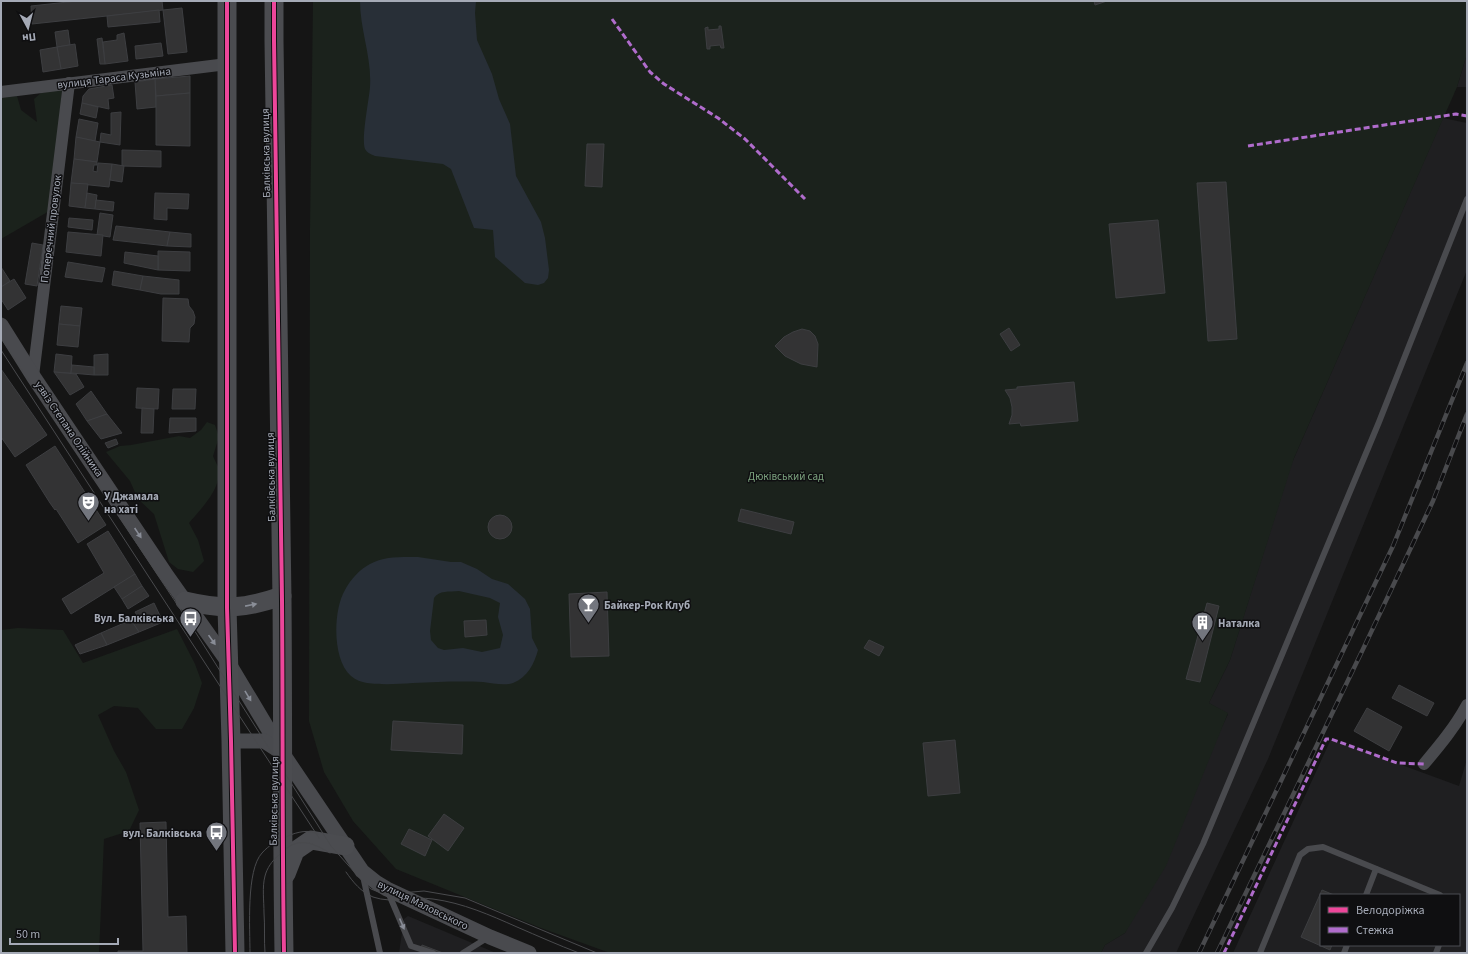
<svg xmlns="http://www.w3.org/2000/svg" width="1468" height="954" font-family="'Source Sans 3',sans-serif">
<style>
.built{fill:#1f1f21;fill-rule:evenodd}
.green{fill:#1b221c}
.water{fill:#282f37;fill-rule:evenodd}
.building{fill:#333334;stroke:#3d3e41}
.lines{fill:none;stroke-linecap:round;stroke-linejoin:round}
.service{stroke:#494a4e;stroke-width:6}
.minor{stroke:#494a4e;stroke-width:12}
.tertiary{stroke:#494a4e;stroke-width:15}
.primary{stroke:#4b4c50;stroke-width:19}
.tram{stroke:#494a4d;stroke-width:1}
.rail-casing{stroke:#494a4d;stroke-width:4.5}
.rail{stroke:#0f0f11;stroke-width:3;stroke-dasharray:9;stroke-linecap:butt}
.quiet{stroke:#b06ccc;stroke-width:3;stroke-dasharray:6 3;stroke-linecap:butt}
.cycleway-casing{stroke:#0f0f11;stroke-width:6}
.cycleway{stroke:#ed469a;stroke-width:4}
.oneway{fill:#898d97}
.oneway2{fill:#8a8e97}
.labels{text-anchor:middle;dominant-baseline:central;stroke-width:3;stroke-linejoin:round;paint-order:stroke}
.street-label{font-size:11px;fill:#a5aab6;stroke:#0f0f11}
.park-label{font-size:11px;fill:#7ca27f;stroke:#0f0f11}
.poi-label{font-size:11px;font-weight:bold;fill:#a5aab6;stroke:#0f0f11;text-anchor:start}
</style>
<rect width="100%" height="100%" fill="#151515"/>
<g class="built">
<polygon points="1467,54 1467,87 1457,87"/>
<polygon points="1443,118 1467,123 1467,270 1268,759 1176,953 1101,953 1105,945 1125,933 1228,714 1209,703 1230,660 1291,465"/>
<path d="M1331,739L1459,786L1467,759V953H1233ZM1321,895H1459V945H1321Z"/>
<polygon points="408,916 496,953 399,953 404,919"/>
</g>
<g class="green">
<polygon points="313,1 1467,1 1467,54 1457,87 1294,458 1230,660 1209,703 1228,713 1166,866 1125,933 1105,945 1101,953 610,953 541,928 396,869 353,821 324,772 309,721 310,228"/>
<polygon points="62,89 51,210 1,239 1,98 17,96 21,110 37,122 34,99 41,93"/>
<path d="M207,422L215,425L219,437L213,456C215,461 219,467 219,471C220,490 200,510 189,523L198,540L204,561L193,572L178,569L169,562L154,514L138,499L130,481L106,452L120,446L131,445L179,436L190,438L201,430Z"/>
<polygon points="18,628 63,630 83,663 177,629 195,664 202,683 194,708 182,729 156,729 138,708 114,706 98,715 114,751 126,772 139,810 129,831 104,839 99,953 1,953 1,630"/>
</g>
<g class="water">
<path d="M360,1H476L475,13L477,40L492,74L499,99L510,124L516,176L541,222L545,238L549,270L548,278L544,283L538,285L525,283L495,257L493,230L474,228L451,169L443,164L375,156C371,154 367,153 365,149C361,139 369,100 370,87C372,58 360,30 360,1Z"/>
<path d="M418,557L451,562H461L477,569L492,579L508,584L525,599L530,609L532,638L538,650C534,664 528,677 513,683C503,686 493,683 483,682C460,681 436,682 413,683C398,684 382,685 367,683C361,682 356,680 351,676C332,660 333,610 345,590C350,580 360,569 370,564C384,556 402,557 418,557ZM459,591L490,598L500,603L498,617L503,635L500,648L482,652L463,648L444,650L438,648L431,640L430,631L434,598C439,590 449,592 459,591Z"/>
</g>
<g class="building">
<polygon points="77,1 162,1 163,10 32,24 31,6"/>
<polygon points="1094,1 1107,1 1095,5"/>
<polygon points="182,8 187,52 168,54 163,10"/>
<polygon points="159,10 160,22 108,27 107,16"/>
<polygon points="719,26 721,26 724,48 721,48 720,45 710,46 710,49 707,49 705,28 708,27 708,30 719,29"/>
<polygon points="68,30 70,45 57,47 55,32"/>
<polygon points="124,33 128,61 105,64 103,42 117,40 117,35"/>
<polygon points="102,38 105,64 100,64 97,39"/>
<polygon points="161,43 163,56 136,59 135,46"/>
<polygon points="75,44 78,66 61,69 57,47"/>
<polygon points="57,47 61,69 43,72 40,50"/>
<polygon points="190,76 190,93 156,96 155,79"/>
<polygon points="155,79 156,107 137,109 135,82"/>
<polygon points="112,85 114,98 108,99 109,109 82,103 83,96 89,89"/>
<polygon points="190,93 190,146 156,145 156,96"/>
<polygon points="82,103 98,107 96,118 80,114"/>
<polygon points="121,112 120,145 100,142 101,133 111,135 111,113"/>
<polygon points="79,119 98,123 95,141 76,137"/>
<polygon points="76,137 100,142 97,162 74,159"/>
<polygon points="587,144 604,144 602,187 585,186"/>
<polygon points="122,150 161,151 161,167 122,166"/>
<polygon points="74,159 97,162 97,165 94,165 93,171 97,172 98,163 112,164 109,187 71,183"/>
<polygon points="112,164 124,166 122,182 110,180"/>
<polygon points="1226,182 1237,339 1208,341 1197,183"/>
<polygon points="71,183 88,184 85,208 69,206"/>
<polygon points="87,193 97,195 95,209 85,208"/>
<polygon points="155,193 189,194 188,209 167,208 167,220 154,219"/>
<polygon points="96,200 114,202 113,211 95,209"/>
<polygon points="100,213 113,215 110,237 97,235"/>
<polygon points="69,218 93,220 92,230 68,227"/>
<polygon points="1158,220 1165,293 1116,298 1109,224"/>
<polygon points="116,226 170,232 167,246 113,240"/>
<polygon points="68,232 103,235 101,256 66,252"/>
<polygon points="170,232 191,234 191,247 167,246"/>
<polygon points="32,243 43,245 37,286 25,284"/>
<polygon points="158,251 190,252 190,271 158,270"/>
<polygon points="125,252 158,256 158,270 124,263"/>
<polygon points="68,262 105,268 102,282 65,277"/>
<polygon points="1,267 10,281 1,287"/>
<polygon points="114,271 143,276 140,290 112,285"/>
<polygon points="143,276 179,280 179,294 161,294 140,290"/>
<polygon points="14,279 26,298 8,310 1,299 1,287"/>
<polygon points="163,298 188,299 189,306 193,311 195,317 194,324 190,328 189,342 162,341"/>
<polygon points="61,306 82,308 80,326 59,324"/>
<polygon points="59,324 80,326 78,347 57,345"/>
<polygon points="1009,328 1020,345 1011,351 1000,334"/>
<polygon points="802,329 810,331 815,336 818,344 817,367 801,364 785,356 775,346 784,337 793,332"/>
<polygon points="56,354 72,356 71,373 54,372"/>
<polygon points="108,354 108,375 94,375 94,355"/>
<polygon points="72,365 94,367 94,375 71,373"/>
<polygon points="1,369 47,435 15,457 1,437"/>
<polygon points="54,372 76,374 84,387 70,395"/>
<polygon points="1074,382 1078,421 1021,426 1020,423 1009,424 1012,415 1012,407 1010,398 1005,390 1017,389 1017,387"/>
<polygon points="137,388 159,389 158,409 136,408"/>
<polygon points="173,389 196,389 195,409 172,409"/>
<polygon points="91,391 107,414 87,421 76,404"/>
<polygon points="142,408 154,409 153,433 141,433"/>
<polygon points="107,414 122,433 101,439 87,421"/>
<polygon points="170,418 196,418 196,431 169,433"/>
<polygon points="116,439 118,444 108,448 105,443"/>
<polygon points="55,446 106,525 78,543 56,509 55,510 50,503 26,465"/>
<polygon points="741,509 794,522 791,534 738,521"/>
<circle cx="500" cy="527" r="12"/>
<polygon points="108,531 135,574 71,614 62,599 104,573 87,544"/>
<polygon points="135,574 142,586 122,599 114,587"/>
<polygon points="142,586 149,596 128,609 122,599"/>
<polygon points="607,592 609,656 571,657 569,594"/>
<polygon points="154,603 163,622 139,632 131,620 138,617 135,612"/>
<polygon points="1207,603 1219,606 1200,682 1186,679"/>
<polygon points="131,620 139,632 107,645 101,633"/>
<polygon points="486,620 487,635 465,637 464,621"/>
<polygon points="101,633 107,645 80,654 75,645"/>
<polygon points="869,640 884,647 879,656 864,648"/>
<polygon points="1399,685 1434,703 1427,716 1392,698"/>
<polygon points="1367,708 1402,727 1389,751 1354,731"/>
<polygon points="393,721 463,725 462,754 391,750"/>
<polygon points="955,740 960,793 928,796 923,743"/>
<polygon points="444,814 464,828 448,851 428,836"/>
<polygon points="166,822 168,917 186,916 187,953 118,953 118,951 143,951 140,823"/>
<polygon points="409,829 432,840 425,856 401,844"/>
<polygon points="1322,890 1334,895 1321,895 1321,945 1332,945 1330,950 1301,937"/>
<polygon points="422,945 443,953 420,953"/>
</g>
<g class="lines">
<g class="service">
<polyline points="363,876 380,953"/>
<polyline points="388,892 411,946 433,953"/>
<polyline points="1366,895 1376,869"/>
<polyline points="463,953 487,938"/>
<polyline points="1146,953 1172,908 1203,844 1379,422 1467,199"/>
<polyline points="1260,953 1300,855 1308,849 1323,847 1440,895"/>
<polyline points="1344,953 1347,945"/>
<polyline points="1436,953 1439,945"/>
</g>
<g class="minor">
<polyline points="1,92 227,64"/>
<polyline points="33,376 69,83"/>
<path d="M1424,764C1440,745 1455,727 1467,705"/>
</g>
<g class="tertiary">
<polyline points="1,325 33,376 165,573 228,662 283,754 362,871 377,883 387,889 490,937 529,953"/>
<polyline points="231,741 264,741 281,752"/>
</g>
<g class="primary">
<polyline points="227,1 227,608 231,741 235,953"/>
<path d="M274,1V41C276,228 280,414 282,600C283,718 282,835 284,953"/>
<path d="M185,601C224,610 244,609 282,596"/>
<polyline points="286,874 295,851 311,840 345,846"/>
</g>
<g class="tram">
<polyline points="1,338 196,633 331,846 365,884 371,889 381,893 389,894 424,891 465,898 597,953"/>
<polyline points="1,350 319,838"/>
<path d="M346,872C353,882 361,892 373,897C393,904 413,896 433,899C463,903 490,915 517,927C538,936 558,945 579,953"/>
<path d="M250,953C250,929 246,870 262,853C269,845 278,840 288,836C297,832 309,829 318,834"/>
<path d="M265,953C264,940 265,926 264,913C264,901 262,887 265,876C267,868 272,861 278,856C297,836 309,841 330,853"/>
</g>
<defs>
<g id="rail">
<polyline points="1199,953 1393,546 1467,363"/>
<polyline points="1217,953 1365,645 1433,501 1467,414"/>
</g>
</defs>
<use href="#rail" class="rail-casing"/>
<use href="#rail" class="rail"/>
<g class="quiet">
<polyline points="612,19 650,72 664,84 718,118 745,139 805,199"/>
<polyline points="1248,146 1456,114 1467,116"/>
<polyline points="1224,953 1326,739 1331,739 1397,763 1424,764"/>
</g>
<defs>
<g id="cycleway">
<polyline points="227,1 227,608 231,741 235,953"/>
<path d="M274,1V41C276,228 280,414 282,600C283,718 282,835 284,953"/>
</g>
</defs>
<use href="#cycleway" class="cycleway-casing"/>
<use href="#cycleway" class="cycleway"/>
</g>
<defs><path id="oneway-solid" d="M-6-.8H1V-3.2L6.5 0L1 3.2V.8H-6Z"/></defs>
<g class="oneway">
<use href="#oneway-solid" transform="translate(138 533) rotate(56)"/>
<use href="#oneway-solid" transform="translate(212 640) rotate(55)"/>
<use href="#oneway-solid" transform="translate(248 696) rotate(59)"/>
<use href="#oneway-solid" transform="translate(402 924) rotate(67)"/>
</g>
<use class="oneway2" href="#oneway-solid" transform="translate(251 605) rotate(-11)"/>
<defs>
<symbol id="theatre-pin" viewBox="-11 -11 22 30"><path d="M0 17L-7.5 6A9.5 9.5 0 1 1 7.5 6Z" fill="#73767e" stroke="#0f0f11"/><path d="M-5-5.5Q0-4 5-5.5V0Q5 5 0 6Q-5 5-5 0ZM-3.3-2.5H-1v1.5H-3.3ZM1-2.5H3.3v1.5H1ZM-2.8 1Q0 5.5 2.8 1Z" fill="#fff"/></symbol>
<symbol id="bar-pin" viewBox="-11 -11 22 30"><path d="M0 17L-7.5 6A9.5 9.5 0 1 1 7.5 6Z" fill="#73767e" stroke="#0f0f11"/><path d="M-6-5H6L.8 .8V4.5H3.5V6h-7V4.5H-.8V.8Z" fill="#fff"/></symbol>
<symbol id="bus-pin" viewBox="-11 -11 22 30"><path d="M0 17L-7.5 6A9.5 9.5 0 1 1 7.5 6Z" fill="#73767e" stroke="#0f0f11"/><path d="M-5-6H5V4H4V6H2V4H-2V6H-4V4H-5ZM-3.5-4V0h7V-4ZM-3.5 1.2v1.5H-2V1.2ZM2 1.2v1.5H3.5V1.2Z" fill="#fff"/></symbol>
<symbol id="building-pin" viewBox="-11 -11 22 30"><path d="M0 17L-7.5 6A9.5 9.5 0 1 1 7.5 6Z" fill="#73767e" stroke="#0f0f11"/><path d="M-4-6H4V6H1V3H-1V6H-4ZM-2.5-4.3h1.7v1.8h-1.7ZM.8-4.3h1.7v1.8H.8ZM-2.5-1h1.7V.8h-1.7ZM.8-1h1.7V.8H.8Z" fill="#fff"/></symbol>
</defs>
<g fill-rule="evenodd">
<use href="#theatre-pin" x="76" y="490" width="25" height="34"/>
<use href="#bar-pin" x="576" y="592" width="25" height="34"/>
<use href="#bus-pin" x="178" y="606" width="25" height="34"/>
<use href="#building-pin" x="1190" y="610" width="25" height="34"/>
<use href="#bus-pin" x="204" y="820" width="25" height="34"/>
</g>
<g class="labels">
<g class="street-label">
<text transform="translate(114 78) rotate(-7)">вулиця Тараса Кузьміна</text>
<text transform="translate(266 153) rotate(-91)">Балківська вулиця</text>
<text transform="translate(51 229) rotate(-83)">Поперечний провулок</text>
<text transform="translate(69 429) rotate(56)">узвіз Степана Олійника</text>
<text transform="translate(271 477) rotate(-91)">Балківська вулиця</text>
<text transform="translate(274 801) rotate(-89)">Балківська вулиця</text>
<text transform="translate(423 905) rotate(26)">вулиця Маловського</text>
</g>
<g class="park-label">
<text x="786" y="476">Дюківський сад</text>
</g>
<g class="poi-label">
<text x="104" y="496">У Джамала<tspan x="104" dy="13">на хаті</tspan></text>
<text x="604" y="605">Байкер-Рок Клуб</text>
<text x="174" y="618" text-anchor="end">Вул. Балківська</text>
<text x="1218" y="623">Наталка</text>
<text x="202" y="833" text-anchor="end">вул. Балківська</text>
</g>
</g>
<rect width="1468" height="954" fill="none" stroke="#a5aab6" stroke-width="4"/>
<rect x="1320" y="894" width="140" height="52" fill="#0f0f11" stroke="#4b4d53"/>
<rect x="1328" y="907" width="20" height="6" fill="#ed469a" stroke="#4b4d53"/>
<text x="1356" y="914" font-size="12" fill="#a5aab6">Велодоріжка</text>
<rect x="1328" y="927" width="20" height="6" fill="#b06ccc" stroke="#4b4d53"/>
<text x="1356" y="934" font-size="12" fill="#a5aab6">Стежка</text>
<g transform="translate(28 28) rotate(173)" stroke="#0f0f11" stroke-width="3" paint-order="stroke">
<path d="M0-3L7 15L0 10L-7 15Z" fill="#a5aab6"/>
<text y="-6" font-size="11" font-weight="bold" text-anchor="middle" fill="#a5aab6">Пн</text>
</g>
<path d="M10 938v6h108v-6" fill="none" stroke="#a5aab6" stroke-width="2"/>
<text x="16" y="938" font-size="12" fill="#a5aab6" stroke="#0f0f11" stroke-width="3" paint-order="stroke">50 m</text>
</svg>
